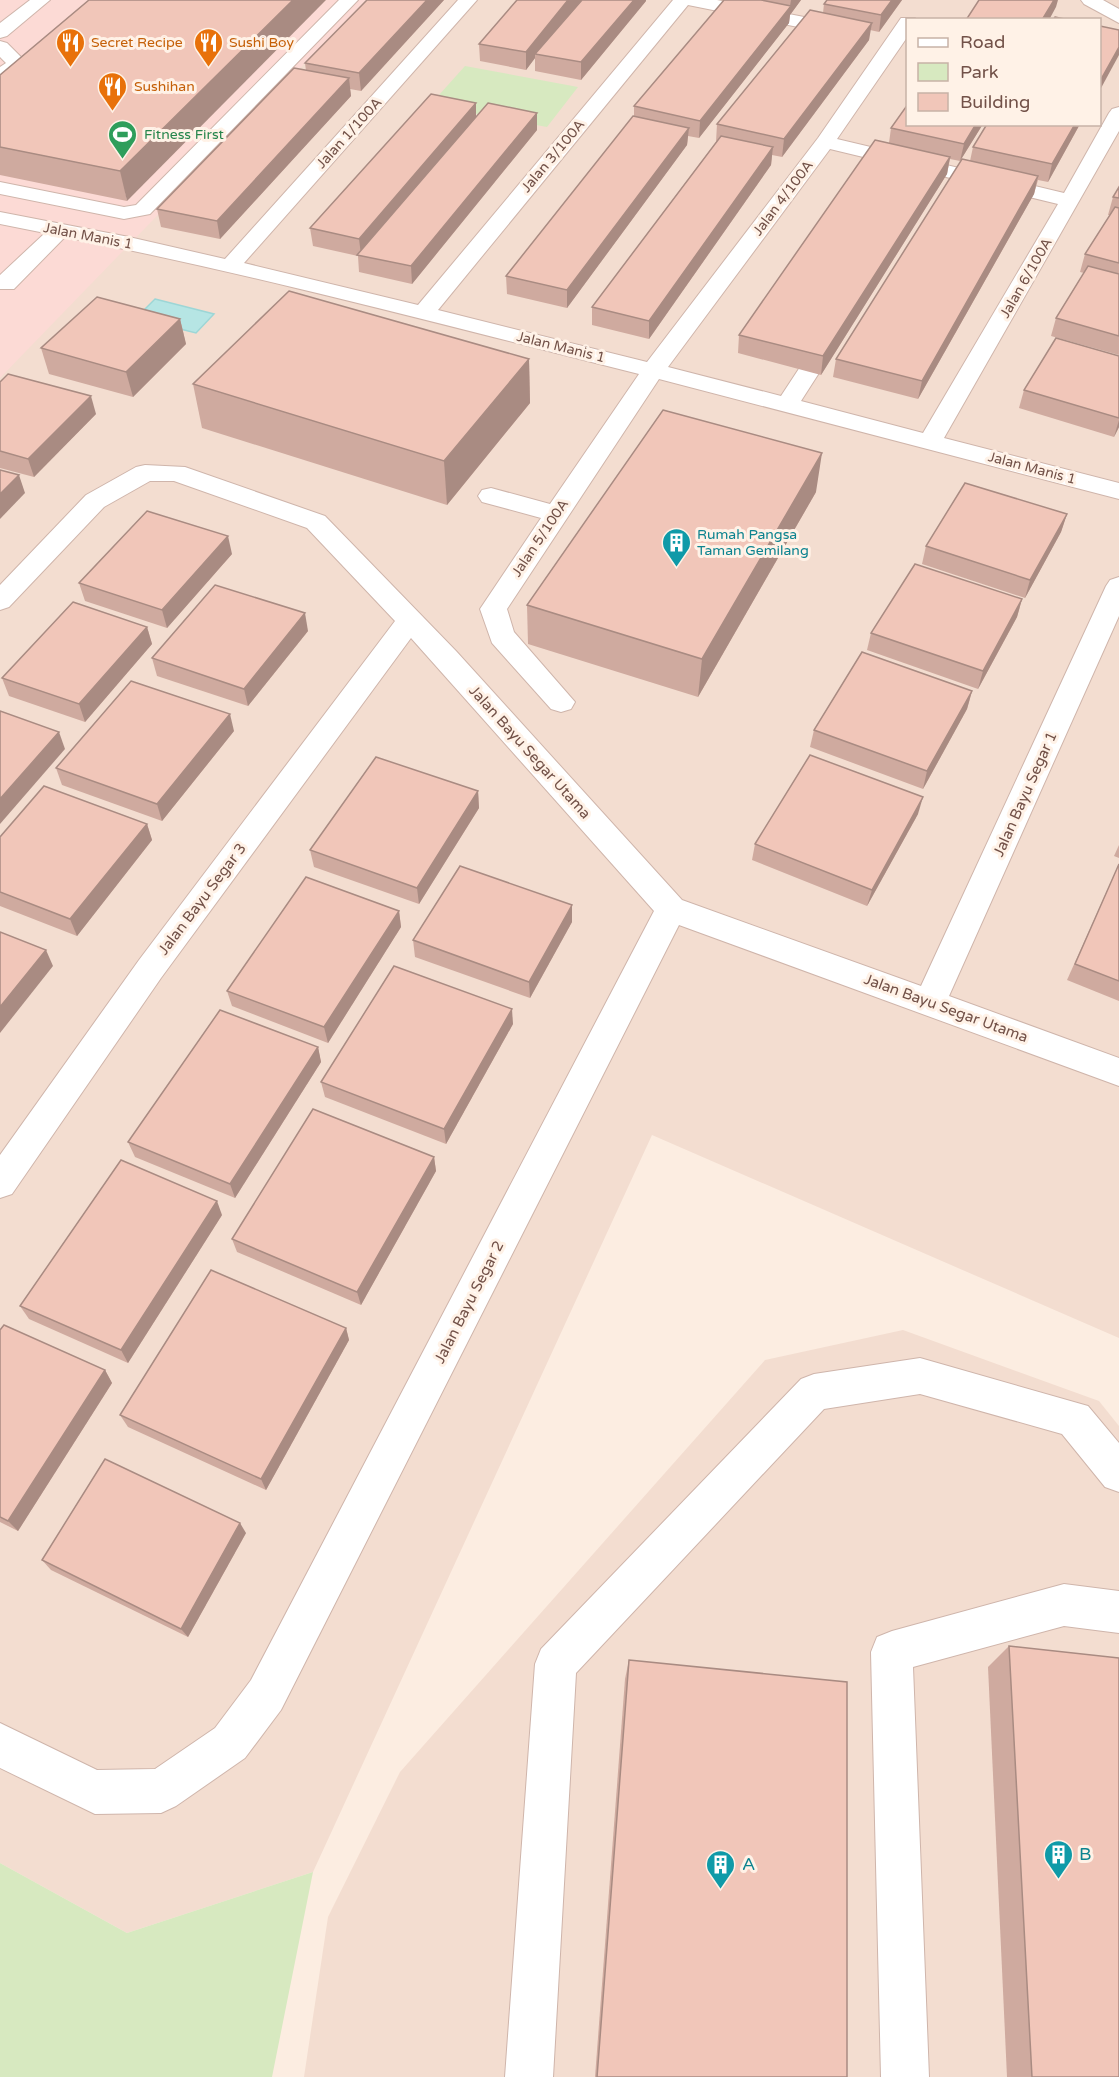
<svg xmlns="http://www.w3.org/2000/svg" width="1119" height="2077" font-family="'Varela Round',sans-serif">
<style>
.residential{fill:#f3ddd0;fill-rule:evenodd}
.commercial{fill:#fcdad5}
.green{fill:#d7e9c0}
.water{fill:#b6e5e4;stroke:#9dd6d6;stroke-width:1.5}
.lines{fill:none;stroke-linecap:round;stroke-linejoin:round}
.minor-casing{stroke:#cfb5ab;stroke-width:2}
.minor{fill:#fff;fill-rule:evenodd}
.wall{fill:#cfaa9f}
.shaded-wall{fill:#a98b82}
.building{fill:#f1c6b9;stroke:#a98b82;stroke-width:1.5}
.labels{text-anchor:middle;dominant-baseline:central;stroke-width:6;stroke-linejoin:round;paint-order:stroke}
.far-food-label{font-size:14px;fill:#c56008;stroke:#fff2e7;text-anchor:start}
.far-street-label{font-size:14px;fill:#725148;stroke:#fff2e7}
.far-leisure-label{font-size:14px;fill:#27864d;stroke:#fff2e7;text-anchor:start}
.far-culture-label{font-size:14px;fill:#0d838f;stroke:#fff2e7;text-anchor:start}
.street-label{font-size:15px;fill:#725148;stroke:#fff2e7}
.near-culture-label{font-size:18px;fill:#0d838f;stroke:#fff2e7;text-anchor:start}
</style>
<rect width="100%" height="100%" fill="#fcede1"/>
<g class="residential">
<path d="M0,0H1119V1338L652,1135L313,1872L127,1933L0,1863ZM908,20H1100V124H908Z"/>
<polygon points="903,1330 1099,1401 1119,1426 1119,2077 304,2077 328,1917 400,1772 765,1360"/>
</g>
<polygon class="commercial" points="0,0 366,0 0,378"/>
<g class="green">
<polygon points="465,66 578,87 547,127 430,105"/>
<polygon points="0,1863 127,1933 313,1872 272,2077 0,2077"/>
</g>
<polygon class="water" points="155,299 214,314 196,333 136,318"/>
<g class="lines">
<defs>
<g id="minor">
<polygon points="30,0 50,0 7,36 0,38 0,23"/>
<polygon points="339,0 358,0 150,214 124,219 0,194 0,182 124,207 136,205"/>
<path d="M458,0H477L244,263L418,305L673,0H717L850,26L852,30L850,34L843,36L688,5L438,310L647,362L818,138L901,18H915L908,20V36L837,139L1064,193L1109,113L1112,109L1119,107V131L944,438L1119,483V499L659,379L507,609L514,632L575,702L571,709L561,712L551,709L492,643L480,609L541,518L482,502L478,496L482,490L491,488L550,504L639,374C448,326 258,275 65,237L14,289H0V275L45,233L0,224V212L129,237L225,259ZM830,149L1058,204L923,433L801,401L844,334L841,329L833,327L825,329L781,396L668,367Z"/>
<polygon points="1081,0 1103,0 1119,9 1119,23 1084,4"/>
<polygon points="0,41 7,43 27,63 7,81 0,83 0,67 6,63 0,57"/>
<polygon points="145,465 185,467 325,516 456,651 682,900 921,986 1106,586 1110,580 1119,577 1119,616 949,996 1119,1058 1119,1086 679,925 281,1710 245,1758 176,1806 161,1813 95,1814 0,1768 0,1723 97,1770 155,1769 215,1728 251,1680 654,911 411,638 161,978 12,1194 0,1198 0,1155 139,960 395,621 307,528 174,481 150,481 104,507 9,607 0,610 0,585 86,495 136,467"/>
<polygon points="920,1358 1088,1406 1119,1443 1119,1492 1105,1487 1062,1434 920,1394 824,1409 576,1673 553,2077 505,2077 535,1664 541,1649 801,1379 814,1374"/>
<polygon points="1064,1584 1119,1591 1119,1633 1064,1626 913,1667 929,2077 881,2077 871,1652 877,1637 892,1631"/>
</g>
</defs>
<use href="#minor" class="minor-casing"/>
<use href="#minor" class="minor"/>
</g>
<g class="wall">
<polygon points="89,0 127,201 0,175 0,75"/>
<polygon points="367,0 444,0 361,91 350,89 351,96 220,239 161,227 157,209 306,71 305,63"/>
<polygon points="724,0 801,0 790,15 789,23 699,138 688,136 687,145 567,308 507,294 506,276 634,117 634,106"/>
<polygon points="902,0 879,32 870,30 869,40 782,157 772,155 771,165 649,339 592,325 592,307 716,142 717,124 823,13 824,4"/>
<polygon points="646,1 581,80 535,71 535,58 526,70 480,61 479,44"/>
<polygon points="537,113 537,130 412,284 359,272 358,256 313,246 310,228 476,117"/>
<polygon points="983,124 960,161 950,159 947,174 821,375 738,353 739,335 889,143 891,128"/>
<polygon points="1080,124 1048,182 1038,180 1034,194 918,399 833,377 836,359 970,161 973,147"/>
<polygon points="1119,187 1119,355 1051,336 1056,318 1084,273 1080,272 1085,254 1110,215 1108,215 1113,197"/>
<polygon points="180,319 186,344 133,397 49,374 41,348"/>
<polygon points="1119,356 1119,427 1114,437 1019,408 1024,390"/>
<polygon points="529,359 530,403 447,505 202,428 193,384"/>
<polygon points="0,382 96,414 34,477 0,468"/>
<polygon points="816,492 698,697 528,644 527,605"/>
<polygon points="1067,514 1061,532 1025,598 922,564 926,546"/>
<polygon points="232,554 167,628 85,601 79,583"/>
<polygon points="1022,599 1017,617 978,689 867,650 871,633"/>
<polygon points="147,627 152,644 85,722 9,696 2,678"/>
<polygon points="308,631 248,706 157,676 152,658"/>
<polygon points="972,691 967,709 923,789 810,747 814,730"/>
<polygon points="234,731 162,821 62,785 56,768"/>
<polygon points="478,791 479,808 419,904 314,867 310,850"/>
<polygon points="918,814 867,906 752,860 755,844"/>
<polygon points="147,824 152,840 77,936 0,906 0,837"/>
<polygon points="1119,845 1119,858 1114,856"/>
<polygon points="1119,864 1119,1001 1067,980"/>
<polygon points="399,911 401,927 328,1043 232,1006 227,991"/>
<polygon points="572,922 530,998 415,957 413,940"/>
<polygon points="513,1024 446,1144 325,1097 321,1082"/>
<polygon points="318,1047 321,1062 235,1198 135,1157 128,1142"/>
<polygon points="434,1157 436,1171 361,1305 237,1252 232,1239"/>
<polygon points="222,1215 128,1363 29,1319 20,1306"/>
<polygon points="346,1328 349,1340 266,1490 128,1427 120,1415"/>
<polygon points="0,1330 105,1370 112,1383 18,1531 0,1522"/>
<polygon points="246,1533 188,1637 51,1570 42,1560"/>
<polygon points="1009,1646 1119,2077 1007,2077 988,1667"/>
<polygon points="629,1660 847,2077 595,2077 625,1679"/>
</g>
<g class="shaded-wall">
<polygon points="293,0 326,0 127,201 120,171"/>
<polygon points="427,0 444,0 361,91 359,73"/>
<polygon points="568,0 582,0 535,54 535,58 526,70 526,52"/>
<polygon points="634,0 646,0 646,1 581,80 581,62"/>
<polygon points="791,0 801,0 790,15 789,23 699,138 700,121 790,6"/>
<polygon points="892,0 902,0 879,32 881,15"/>
<polygon points="1054,0 1058,0 1056,7 1049,20 1042,20"/>
<polygon points="872,23 869,40 782,157 784,139"/>
<polygon points="1119,47 1119,55 1100,90 1100,81"/>
<polygon points="349,78 351,96 220,239 217,221"/>
<polygon points="476,103 476,120 361,255 359,239"/>
<polygon points="537,113 537,130 412,284 411,266"/>
<polygon points="976,124 983,124 960,161 964,144"/>
<polygon points="1075,124 1080,124 1048,182 1052,164"/>
<polygon points="689,128 687,145 567,308 567,290"/>
<polygon points="773,147 771,165 649,339 649,321"/>
<polygon points="950,157 947,174 821,375 823,356"/>
<polygon points="1038,176 1034,194 918,399 922,381"/>
<polygon points="180,319 186,344 133,397 126,372"/>
<polygon points="529,359 530,403 447,505 444,461"/>
<polygon points="91,396 96,414 34,477 28,459"/>
<polygon points="1119,420 1119,427 1114,437"/>
<polygon points="822,453 816,492 698,697 702,659"/>
<polygon points="19,475 25,493 0,519 0,494"/>
<polygon points="1067,514 1061,532 1025,598 1030,580"/>
<polygon points="228,536 232,554 167,628 162,610"/>
<polygon points="1022,599 1017,617 978,689 983,671"/>
<polygon points="305,613 308,631 248,706 244,689"/>
<polygon points="147,627 152,644 85,722 79,704"/>
<polygon points="972,691 967,709 923,789 927,771"/>
<polygon points="230,714 234,731 162,821 157,804"/>
<polygon points="59,732 65,749 0,824 0,799"/>
<polygon points="478,791 479,808 419,904 417,888"/>
<polygon points="923,797 918,814 867,906 872,890"/>
<polygon points="147,824 152,840 77,936 70,919"/>
<polygon points="572,905 572,922 530,998 529,982"/>
<polygon points="399,911 401,927 328,1043 324,1027"/>
<polygon points="46,950 53,966 0,1033 0,1007"/>
<polygon points="512,1009 513,1024 446,1144 444,1129"/>
<polygon points="318,1047 321,1062 235,1198 230,1184"/>
<polygon points="434,1157 436,1171 361,1305 357,1292"/>
<polygon points="217,1201 222,1215 128,1363 121,1350"/>
<polygon points="346,1328 349,1340 266,1490 261,1479"/>
<polygon points="105,1370 112,1383 18,1531 8,1521"/>
<polygon points="240,1523 246,1533 188,1637 181,1629"/>
</g>
<g class="building">
<polygon points="89,0 293,0 120,171 0,147 0,75"/>
<polygon points="367,0 427,0 359,73 305,63"/>
<polygon points="517,0 568,0 526,52 479,44"/>
<polygon points="582,0 634,0 581,62 535,54"/>
<polygon points="724,0 761,0 791,6 700,121 634,106"/>
<polygon points="827,0 892,0 881,15 824,4"/>
<polygon points="979,0 1054,0 1042,20 966,20"/>
<polygon points="810,10 872,23 784,139 717,124"/>
<polygon points="1055,17 1069,20 1053,20"/>
<polygon points="1100,26 1119,30 1119,47 1100,81"/>
<polygon points="294,68 349,78 217,221 157,209"/>
<polygon points="431,94 476,103 359,239 310,228"/>
<polygon points="488,103 537,113 411,266 357,255"/>
<polygon points="908,104 908,124 976,124 964,144 891,128"/>
<polygon points="633,116 689,128 567,290 506,276"/>
<polygon points="987,124 1075,124 1052,164 973,147"/>
<polygon points="721,136 773,147 649,321 592,307"/>
<polygon points="875,140 950,157 823,356 739,335"/>
<polygon points="962,159 1038,176 922,381 836,359"/>
<polygon points="1119,187 1119,198 1113,197"/>
<polygon points="1115,207 1119,208 1119,263 1085,254"/>
<polygon points="1088,266 1119,274 1119,336 1056,318"/>
<polygon points="289,291 529,359 444,461 193,384"/>
<polygon points="97,297 180,319 126,372 41,348"/>
<polygon points="1056,338 1119,356 1119,418 1024,390"/>
<polygon points="8,374 91,396 28,459 0,451 0,382"/>
<polygon points="663,410 822,453 702,659 527,605"/>
<polygon points="0,470 19,475 0,494"/>
<polygon points="965,483 1067,514 1030,580 926,546"/>
<polygon points="147,511 228,536 162,610 79,583"/>
<polygon points="915,564 1022,599 983,671 871,633"/>
<polygon points="215,585 305,613 244,689 152,658"/>
<polygon points="73,602 147,627 79,704 2,678"/>
<polygon points="862,652 972,691 927,771 814,730"/>
<polygon points="131,681 230,714 157,804 56,768"/>
<polygon points="0,711 59,732 0,799"/>
<polygon points="810,755 923,797 872,890 755,844"/>
<polygon points="376,757 478,791 417,888 310,850"/>
<polygon points="44,786 147,824 70,919 0,892 0,837"/>
<polygon points="1119,864 1119,981 1075,964"/>
<polygon points="460,866 572,905 529,982 413,940"/>
<polygon points="306,877 399,911 324,1027 227,991"/>
<polygon points="0,932 46,950 0,1007"/>
<polygon points="394,966 512,1009 444,1129 321,1082"/>
<polygon points="220,1010 318,1047 230,1184 128,1142"/>
<polygon points="313,1109 434,1157 357,1292 232,1239"/>
<polygon points="121,1160 217,1201 121,1350 20,1306"/>
<polygon points="211,1270 346,1328 261,1479 120,1415"/>
<polygon points="4,1325 105,1370 8,1521 0,1517 0,1330"/>
<polygon points="105,1459 240,1523 181,1629 42,1560"/>
<polygon points="1009,1646 1119,1658 1119,2077 1032,2077"/>
<polygon points="629,1660 847,1682 847,2077 597,2077"/>
</g>
<defs>
<symbol id="restaurant-pin" viewBox="-11 -11 22 30"><path d="M0 17L-7.5 6A9.5 9.5 0 1 1 7.5 6Z" fill="#e8710a" stroke="#fff2e7"/><path d="M-5-6h1v4h1v-4h1v4h1v-4h1v5L-1.5 .5V6h-2V.5L-5-1ZM5-6V6H3V1.5H1.5Q1.5-4 5-6Z" fill="#fff"/></symbol>
<symbol id="stadium-pin" viewBox="-11 -11 22 30"><path d="M0 17L-7.5 6A9.5 9.5 0 1 1 7.5 6Z" fill="#2e9e5b" stroke="#fff2e7"/><path d="M0-5a6.5 5 0 1 0 0 10a6.5 5 0 1 0 0-10ZM-3.5-1.8h7v3.6h-7Z" fill="#fff"/></symbol>
<symbol id="building-pin" viewBox="-11 -11 22 30"><path d="M0 17L-7.5 6A9.5 9.5 0 1 1 7.5 6Z" fill="#0f9aa8" stroke="#fff2e7"/><path d="M-4-6H4V6H1V3H-1V6H-4ZM-2.5-4.3h1.7v1.8h-1.7ZM.8-4.3h1.7v1.8H.8ZM-2.5-1h1.7V.8h-1.7ZM.8-1h1.7V.8H.8Z" fill="#fff"/></symbol>
</defs>
<g fill-rule="evenodd">
<use href="#restaurant-pin" x="54" y="26" width="33" height="45"/>
<use href="#restaurant-pin" x="192" y="26" width="33" height="45"/>
<use href="#restaurant-pin" x="96" y="70" width="33" height="45"/>
<use href="#stadium-pin" x="106" y="118" width="33" height="45"/>
<use href="#building-pin" x="660" y="526" width="33" height="45"/>
<use href="#building-pin" x="1042" y="1838" width="33" height="45"/>
<use href="#building-pin" x="704" y="1848" width="33" height="45"/>
</g>
<g class="labels">
<g class="far-food-label">
<text x="91" y="42">Secret Recipe</text>
<text x="229" y="42">Sushi Boy</text>
<text x="134" y="86">Sushihan</text>
</g>
<g class="far-street-label">
<text transform="translate(349 133) rotate(-48)">Jalan 1/100A</text>
<text transform="translate(553 156) rotate(-50)">Jalan 3/100A</text>
<text transform="translate(783 198) rotate(-53)">Jalan 4/100A</text>
<text transform="translate(88 236) rotate(11)">Jalan Manis 1</text>
<text transform="translate(1026 278) rotate(-60)">Jalan 6/100A</text>
<text transform="translate(561 347) rotate(14)">Jalan Manis 1</text>
<text transform="translate(1032 468) rotate(15)">Jalan Manis 1</text>
<text transform="translate(540 538) rotate(-56)">Jalan 5/100A</text>
</g>
<g class="far-leisure-label">
<text x="144" y="134">Fitness First</text>
</g>
<g class="far-culture-label">
<text x="697" y="534">Rumah Pangsa<tspan x="697" dy="16">Taman Gemilang</tspan></text>
</g>
<g class="street-label">
<text transform="translate(530 752) rotate(48)">Jalan Bayu Segar Utama</text>
<text transform="translate(1025 794) rotate(-66)">Jalan Bayu Segar 1</text>
<text transform="translate(202 899) rotate(-53)">Jalan Bayu Segar 3</text>
<text transform="translate(946 1008) rotate(20)">Jalan Bayu Segar Utama</text>
<text transform="translate(469 1302) rotate(-63)">Jalan Bayu Segar 2</text>
</g>
<g class="near-culture-label">
<text x="1079" y="1854">B</text>
<text x="742" y="1864">A</text>
</g>
</g>
<rect x="906" y="18" width="195" height="108" fill="#fff2e7" stroke="#c7b2a7" stroke-width="1.5"/>
<rect x="918" y="38" width="30" height="9" fill="#ffffff" stroke="#c7b2a7" stroke-width="1.5"/>
<text x="960" y="48" font-size="18" fill="#725148">Road</text>
<rect x="918" y="63" width="30" height="18" fill="#d7e9c0" stroke="#c7b2a7" stroke-width="1.5"/>
<text x="960" y="78" font-size="18" fill="#725148">Park</text>
<rect x="918" y="93" width="30" height="18" fill="#f1c6b9" stroke="#c7b2a7" stroke-width="1.5"/>
<text x="960" y="108" font-size="18" fill="#725148">Building</text>
</svg>
